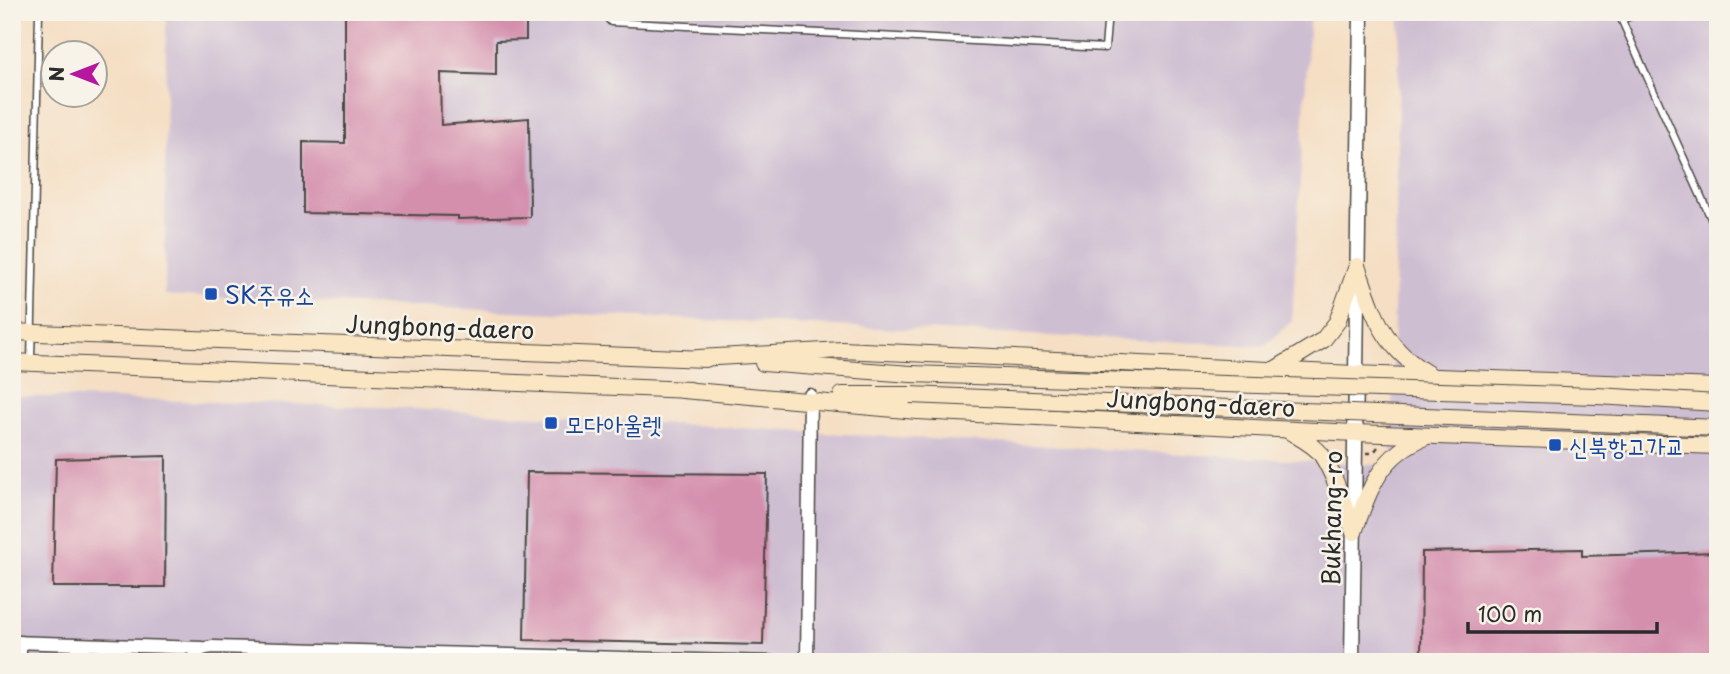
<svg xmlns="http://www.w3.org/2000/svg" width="1730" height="674" font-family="'Playpen Sans','Poor Story',sans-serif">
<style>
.industrial{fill:#cebed2}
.building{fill:#d48fad}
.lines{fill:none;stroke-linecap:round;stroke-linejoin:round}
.service-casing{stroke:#494642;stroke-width:9}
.minor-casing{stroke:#494642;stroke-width:15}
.tertiary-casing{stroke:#494642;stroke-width:17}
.secondary-casing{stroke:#494642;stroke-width:18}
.path{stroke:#494642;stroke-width:2.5;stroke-dasharray:5 5;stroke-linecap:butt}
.service{stroke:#fff;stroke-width:6}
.minor{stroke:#fff;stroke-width:12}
.tertiary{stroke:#fff;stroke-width:14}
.secondary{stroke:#fbe6c4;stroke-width:16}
.secondary-bridge-casing{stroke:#494642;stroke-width:18;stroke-linecap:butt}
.secondary-bridge{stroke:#fbe6c4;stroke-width:16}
.transit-dot{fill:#1a4fb4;stroke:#f7f3e8;stroke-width:2.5}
.labels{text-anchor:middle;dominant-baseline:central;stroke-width:5;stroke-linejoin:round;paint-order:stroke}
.transit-label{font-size:24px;fill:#164399;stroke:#f7f3e8;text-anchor:start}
.street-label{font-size:24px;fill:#2b2b2b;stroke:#f7f3e8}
</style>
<rect width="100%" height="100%" fill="#f7f3e8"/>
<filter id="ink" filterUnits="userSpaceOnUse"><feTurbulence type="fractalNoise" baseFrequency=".0143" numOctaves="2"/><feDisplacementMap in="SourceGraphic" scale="14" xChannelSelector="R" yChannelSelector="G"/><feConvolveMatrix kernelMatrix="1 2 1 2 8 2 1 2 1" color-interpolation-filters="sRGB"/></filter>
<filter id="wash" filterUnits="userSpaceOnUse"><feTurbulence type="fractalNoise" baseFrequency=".00686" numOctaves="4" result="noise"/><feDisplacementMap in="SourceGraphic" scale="28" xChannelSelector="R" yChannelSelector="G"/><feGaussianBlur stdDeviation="1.57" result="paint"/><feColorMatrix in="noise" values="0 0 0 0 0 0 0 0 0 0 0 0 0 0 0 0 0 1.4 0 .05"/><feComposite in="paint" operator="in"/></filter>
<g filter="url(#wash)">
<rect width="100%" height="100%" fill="#f5dec3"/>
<g class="industrial">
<polygon points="166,12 1310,12 1292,321 1265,346 165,295"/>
<polygon points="1400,12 1718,12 1718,662 12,662 12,396 381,407 1391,466"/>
</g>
<g id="blocks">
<g class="building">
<polygon points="345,12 526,12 526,40 496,41 496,75 440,73 441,125 529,118 530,217 458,219 458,216 303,213 303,142 345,143"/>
<polygon points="166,456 165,587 53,587 56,459"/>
<polygon points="527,472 767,474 763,645 524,640"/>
<polygon points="1582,549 1582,556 1718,552 1718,662 1421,662 1422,552"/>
</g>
</g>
</g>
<g filter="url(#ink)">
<use href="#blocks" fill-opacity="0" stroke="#494642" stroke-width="2"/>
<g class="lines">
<defs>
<g id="service">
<polyline points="602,12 611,22 1105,48 1108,12"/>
<polyline points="1618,12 1718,234"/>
<polyline points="1622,20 1640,12"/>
<polyline points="31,360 39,12"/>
</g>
<g id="minor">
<polyline points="12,642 202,648"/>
<polyline points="20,662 20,642"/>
<path d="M192,662C195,650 203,648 213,647L772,662"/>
<polyline points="807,662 810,395"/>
</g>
<polyline id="tertiary" points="1352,662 1361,12"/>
<g id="secondary">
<path d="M1357,266C1374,314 1382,348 1430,375"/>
<polyline points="12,332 706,359"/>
<polyline points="698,358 842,350 1355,374 1718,387"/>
<polyline points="12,362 690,390"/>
<polyline points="763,363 911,374"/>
<polyline points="1274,370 1323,340 1337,322 1357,266"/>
<polyline points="683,390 917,411 1355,433 1718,446"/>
<polyline points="842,395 910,395"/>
<path d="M1289,431C1300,438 1313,444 1321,454C1336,477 1344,506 1354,532"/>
<path d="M1354,532C1369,490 1380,455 1425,437"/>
</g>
</defs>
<use href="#service" class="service-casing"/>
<use href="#minor" class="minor-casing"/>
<use href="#tertiary" class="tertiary-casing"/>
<use href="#secondary" class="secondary-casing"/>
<polyline class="path" points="1366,453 1373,453 1378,447"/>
<use href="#service" class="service"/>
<use href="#minor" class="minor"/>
<use href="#tertiary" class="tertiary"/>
<use href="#secondary" class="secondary"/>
<defs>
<g id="secondary-bridge">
<polyline points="911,374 1597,396 1718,403"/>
<polyline points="910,395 1718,428"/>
</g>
</defs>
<use href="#secondary-bridge" class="secondary-bridge-casing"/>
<use href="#secondary-bridge" class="secondary-bridge"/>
</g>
</g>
<g class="transit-dot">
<rect x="204" y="287" width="14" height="14" rx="3.5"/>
<rect x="544" y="416" width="14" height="14" rx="3.5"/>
<rect x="1548" y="438" width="14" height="14" rx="3.5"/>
</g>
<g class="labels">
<g class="transit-label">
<text x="225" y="294">SK주유소</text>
<text x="565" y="423">모다아울렛</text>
<text x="1569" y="445">신북항고가교</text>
</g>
<g class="street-label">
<text transform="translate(440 326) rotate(2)">Jungbong-daero</text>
<text transform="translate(1201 402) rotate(3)">Jungbong-daero</text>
<text transform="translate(1331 518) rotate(-89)">Bukhang-ro</text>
</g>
</g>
<rect width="1730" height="674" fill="none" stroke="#f7f3e8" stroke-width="42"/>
<g transform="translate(74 74) rotate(270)"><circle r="33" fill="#f7f3e8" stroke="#a5a39c" stroke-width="2"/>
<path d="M0-5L12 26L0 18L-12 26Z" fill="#b5179e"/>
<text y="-10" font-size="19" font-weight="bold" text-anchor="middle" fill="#2b2b2b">N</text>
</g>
<path d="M1468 622v10h189v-10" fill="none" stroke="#2b2b2b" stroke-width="3.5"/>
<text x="1478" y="622" font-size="21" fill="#2b2b2b" stroke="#f7f3e8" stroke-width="5" paint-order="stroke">100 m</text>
</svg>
